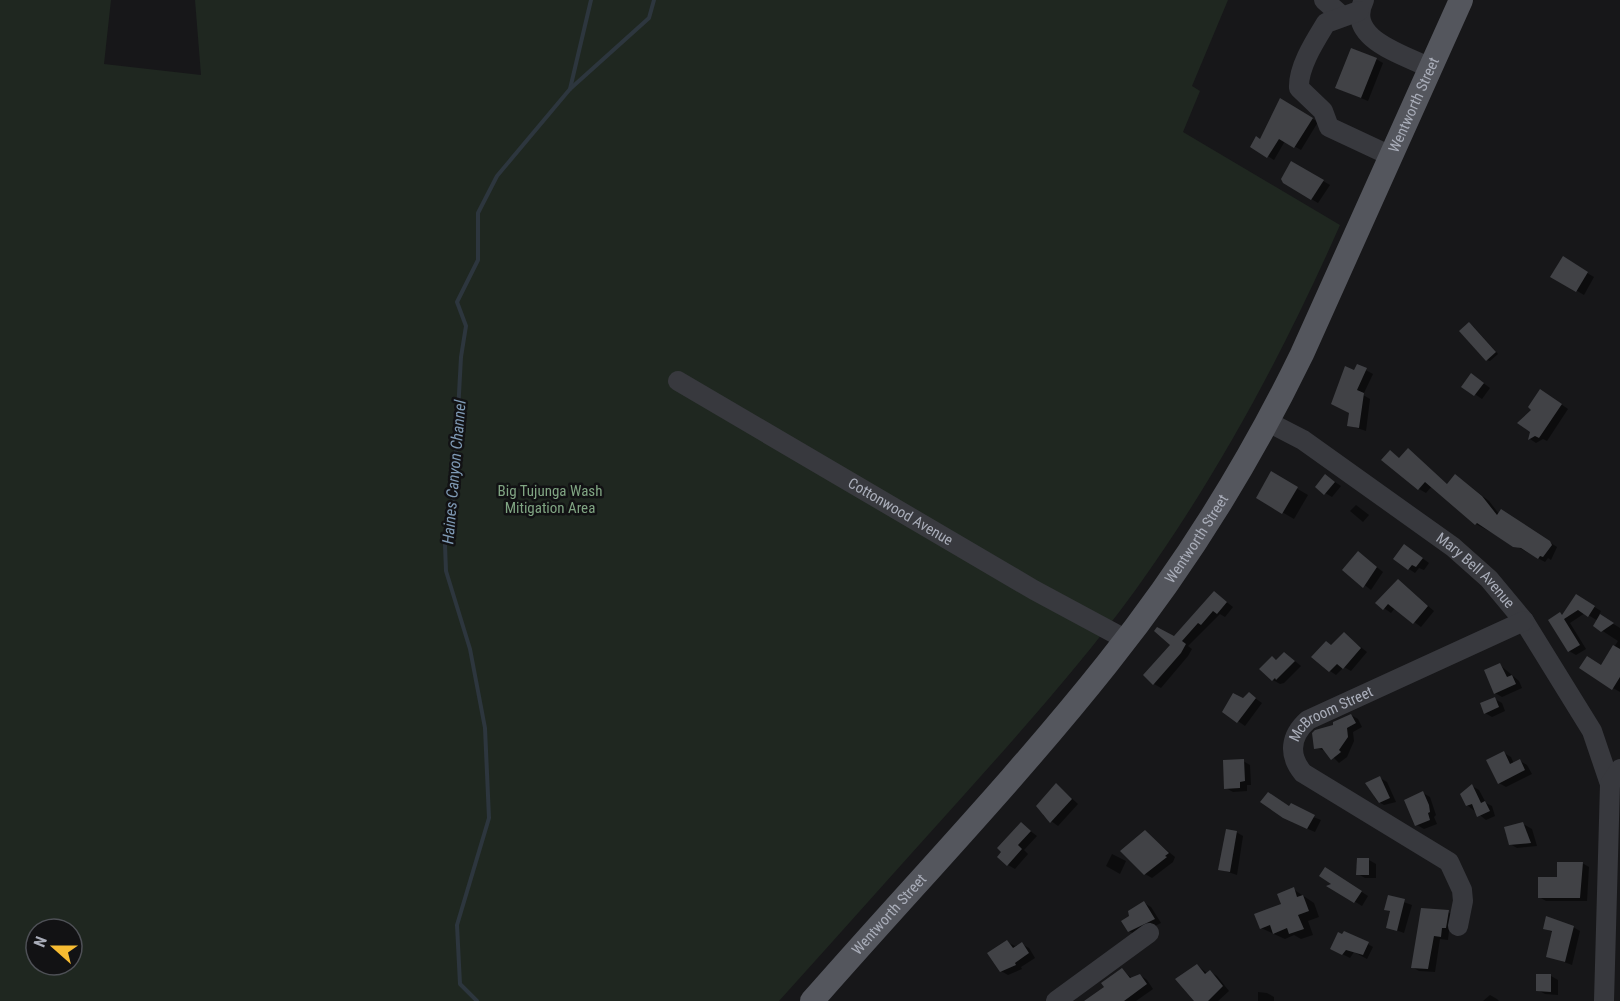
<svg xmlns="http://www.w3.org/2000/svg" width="1620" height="1001" font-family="'Roboto Condensed',sans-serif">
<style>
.green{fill:#1f2720;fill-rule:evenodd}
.shadow{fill:#0007}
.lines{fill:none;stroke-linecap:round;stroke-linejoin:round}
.stream{stroke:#2d363e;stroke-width:4}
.building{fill:#414246}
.minor{stroke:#38393e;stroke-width:20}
.major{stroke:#54565d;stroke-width:24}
.labels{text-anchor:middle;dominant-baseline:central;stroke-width:5;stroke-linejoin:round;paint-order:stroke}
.street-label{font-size:15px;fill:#a9adb9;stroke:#121214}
.park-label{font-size:15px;fill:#80a583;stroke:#121214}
.water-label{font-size:16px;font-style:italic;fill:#7f9ab5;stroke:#121214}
</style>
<rect width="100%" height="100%" fill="#171719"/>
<path class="green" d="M0,0H111L104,64L201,75L195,0H1228L1192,86L1200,91L1183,132L1340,225C1283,354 1217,477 1134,592C1083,662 1023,729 964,795C902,864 841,932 779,1001H0ZM36,929H72V965H36Z"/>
<g class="shadow">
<polygon points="1376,59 1383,63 1368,101 1344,91"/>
<polygon points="1281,100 1318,122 1301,150 1285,141 1274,160 1252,146 1261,141"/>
<polygon points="1292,163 1330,185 1318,203 1288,185"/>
<polygon points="1563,259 1594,277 1584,295 1552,276"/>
<polygon points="1472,325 1498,354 1490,361 1487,360"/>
<polygon points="1358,366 1373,374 1363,395 1370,399 1366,431 1348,425 1354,372"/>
<polygon points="1478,379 1490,388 1482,399 1463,386"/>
<polygon points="1548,395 1568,409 1547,441 1543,439 1536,443 1530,439 1532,431"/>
<polygon points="1408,450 1448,485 1462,480 1489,501 1499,514 1508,515 1557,547 1551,560 1548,558 1545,562 1476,524 1432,486 1426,493 1419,489 1390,452 1400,459"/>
<polygon points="1272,474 1308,495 1294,519 1258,498"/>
<polygon points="1326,476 1341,486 1332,497 1325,493"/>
<polygon points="1356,505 1369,515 1363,522 1350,511"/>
<polygon points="1411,550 1429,563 1424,570 1419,568 1415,573 1409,569"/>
<polygon points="1359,553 1383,572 1371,590 1344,569"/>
<polygon points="1399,581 1434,611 1421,627 1395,608 1391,613 1377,603"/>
<polygon points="1215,593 1233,607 1225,617 1220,614 1188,646 1192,649 1188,656 1161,688 1154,684 1174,638"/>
<polygon points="1583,600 1601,611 1599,615 1620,628 1620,692 1613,688 1601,667 1618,641 1595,626 1598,621 1585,613 1570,623 1586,649 1576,655 1569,651 1563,616"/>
<polygon points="1344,634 1367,652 1351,671 1344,667 1336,675 1330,671 1332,646"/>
<polygon points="1285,653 1301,666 1284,683 1280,684 1273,680 1273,658 1278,661"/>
<polygon points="1500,665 1519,681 1522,688 1502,697 1495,693"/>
<polygon points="1249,694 1262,703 1245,726 1224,711 1244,700"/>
<polygon points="1495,699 1502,703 1505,711 1492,717 1485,713"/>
<polygon points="1351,715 1358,719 1362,727 1353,732 1354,741 1347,757 1339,763 1327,751 1315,748 1334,726"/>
<polygon points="1504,753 1511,757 1514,764 1520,761 1527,765 1532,774 1506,787 1499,783"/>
<polygon points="1243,761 1250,765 1251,785 1247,785 1247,791 1233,792 1226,788"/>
<polygon points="1380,778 1387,782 1396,802 1384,805 1377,801 1367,784"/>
<polygon points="1056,784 1078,804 1058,826 1043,815"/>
<polygon points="1472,786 1479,790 1486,803 1492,806 1495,816 1486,820 1467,805"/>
<polygon points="1423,793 1430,797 1436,815 1434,817 1437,824 1424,829 1417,825"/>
<polygon points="1290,808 1321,820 1315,832 1292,822"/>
<polygon points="1021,824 1037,836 1024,850 1028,854 1015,869 1008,865"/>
<polygon points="1525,825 1532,829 1537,846 1517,848 1510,844 1506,829"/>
<polygon points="1145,832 1175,857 1173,862 1152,878 1145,874"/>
<polygon points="1236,832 1243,836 1237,875 1219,869"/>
<polygon points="1112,854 1126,861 1120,874 1106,866"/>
<polygon points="1369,860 1376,864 1376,878 1365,878 1358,874"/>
<polygon points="1582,863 1589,867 1587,901 1546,901 1539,897 1558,879"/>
<polygon points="1326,869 1368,896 1362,906 1330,886 1335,884"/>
<polygon points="1293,889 1314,903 1319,917 1308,921 1313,935 1301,939 1294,935 1285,939 1261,928"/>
<polygon points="1389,897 1412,905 1404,933 1388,927 1391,912 1386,909"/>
<polygon points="1144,903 1151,907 1161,923 1136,935 1129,931 1131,917"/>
<polygon points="1448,912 1455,916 1453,931 1449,931 1448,940 1440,939 1435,972 1419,971 1412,967"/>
<polygon points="1573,927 1580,931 1572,965 1548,956 1554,933 1544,928"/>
<polygon points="1007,942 1015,946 1021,944 1029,948 1035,958 1021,967 1022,969 1008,975 1001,971"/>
<polygon points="1366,943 1373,947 1367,959 1354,952 1350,958 1332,949"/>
<polygon points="1197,965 1208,974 1210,972 1217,976 1229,991 1218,1001 1196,1001"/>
<polygon points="1122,970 1133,979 1140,975 1147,980 1153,989 1136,1001 1086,1001 1106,987"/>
<polygon points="1538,976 1551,976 1558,980 1558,995 1545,994 1538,990"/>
<polygon points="1258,992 1267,993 1274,997 1274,1001 1258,1001"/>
<polygon points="1490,995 1497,999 1499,1001 1483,1001"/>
</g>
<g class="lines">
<g class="stream">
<polyline points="570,89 591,0"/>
<polyline points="477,1001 460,984 457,925 489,818 485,728 470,649 446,571 445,545 453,504 461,357 466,326 457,302 478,260 478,213 497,176 570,89 649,18 654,0"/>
</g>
</g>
<g class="building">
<polygon points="1351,48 1377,58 1361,98 1335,88"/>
<polygon points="1280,98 1313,118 1294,148 1279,139 1267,158 1250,147 1256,136 1260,139"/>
<polygon points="1291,161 1324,180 1311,200 1283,183 1281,179"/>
<polygon points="1563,256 1588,272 1576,292 1550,277"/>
<polygon points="1469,322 1496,352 1486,361 1459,331"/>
<polygon points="1357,364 1367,368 1357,390 1364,393 1359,428 1347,426 1349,413 1331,404 1345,366 1354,370"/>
<polygon points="1471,373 1484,383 1474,396 1461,387"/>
<polygon points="1540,389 1562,404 1539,438 1535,436 1528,440 1530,432 1517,423 1531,410 1528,407"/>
<polygon points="1408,448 1447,484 1455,474 1482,496 1497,515 1501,509 1550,541 1552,545 1543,557 1540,556 1538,559 1521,548 1513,547 1477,523 1475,525 1425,482 1418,490 1381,460 1390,450 1399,458"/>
<polygon points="1271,471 1298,487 1282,514 1256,498"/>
<polygon points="1325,474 1335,482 1324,495 1315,487"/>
<polygon points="1404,544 1423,558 1416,567 1412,565 1408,570 1393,559"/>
<polygon points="1358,551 1377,567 1363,588 1342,570"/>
<polygon points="1398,579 1428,606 1413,624 1388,604 1383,610 1375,603"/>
<polygon points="1214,591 1227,602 1217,614 1213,611 1201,625 1198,623 1182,641 1186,644 1181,653 1153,685 1143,675 1170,645 1154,631 1157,627 1174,636"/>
<polygon points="1576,594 1595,606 1588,617 1578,610 1564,619 1580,645 1568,652 1548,620 1560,612 1562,615"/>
<polygon points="1600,614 1614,623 1601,632 1593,626"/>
<polygon points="1344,632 1361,648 1343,669 1337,664 1329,672 1311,657 1326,641 1331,645"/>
<polygon points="1613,645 1620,649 1620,677 1612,690 1579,668 1587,656 1601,665"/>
<polygon points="1284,652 1295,661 1276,680 1275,678 1272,681 1259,669 1272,656 1276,660"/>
<polygon points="1500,663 1507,677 1512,675 1516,684 1494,694 1484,670"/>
<polygon points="1249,692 1256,698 1237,723 1222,712 1233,693 1243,698"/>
<polygon points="1495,697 1499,707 1484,714 1480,703"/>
<polygon points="1351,714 1356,723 1347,728 1348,737 1339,750 1341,752 1331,760 1322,748 1314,749 1312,733 1315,730 1333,725 1333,722"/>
<polygon points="1504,751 1510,764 1520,759 1525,770 1498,784 1486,760"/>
<polygon points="1244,759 1245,781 1240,782 1240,788 1224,789 1223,760"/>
<polygon points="1380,776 1390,798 1379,803 1365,783"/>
<polygon points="1056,783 1072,799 1050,823 1036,806"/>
<polygon points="1472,784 1481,803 1485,801 1490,811 1477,817 1472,804 1466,806 1460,794"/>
<polygon points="1423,791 1429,805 1430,812 1428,813 1430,820 1415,826 1404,800"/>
<polygon points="1268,792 1289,806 1291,803 1315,815 1307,829 1283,818 1260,802"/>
<polygon points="1021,822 1031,831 1018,845 1022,849 1007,866 997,857 1001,852 997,848"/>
<polygon points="1523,822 1531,843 1509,845 1504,827"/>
<polygon points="1226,829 1237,831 1230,872 1218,870"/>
<polygon points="1145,830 1169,853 1165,856 1167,857 1144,875 1120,851"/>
<polygon points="1357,858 1369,858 1369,875 1356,875"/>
<polygon points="1557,862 1583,862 1580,898 1538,898 1538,877 1557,877"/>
<polygon points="1325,867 1362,891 1354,903 1326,886 1331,884 1319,876"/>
<polygon points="1294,887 1297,897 1303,895 1309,911 1298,915 1304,929 1289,934 1287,928 1273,934 1270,925 1260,929 1254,914 1281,904 1277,894"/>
<polygon points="1388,895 1405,899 1397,931 1386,928 1390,911 1384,910"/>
<polygon points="1144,901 1155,919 1128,932 1121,921 1129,916 1128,911"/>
<polygon points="1421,908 1449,910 1446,928 1442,928 1441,937 1434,936 1428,969 1411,968"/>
<polygon points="1546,916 1574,926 1565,962 1546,957 1552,931 1543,929"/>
<polygon points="1344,931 1369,942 1363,955 1346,950 1342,955 1330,949 1338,932 1342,934"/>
<polygon points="1007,940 1013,948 1022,942 1029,953 1015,963 1016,965 1000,972 987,953"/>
<polygon points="1197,964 1205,974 1210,970 1223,986 1208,1001 1194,1001 1175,979"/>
<polygon points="1122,968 1130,978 1140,974 1147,984 1124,1001 1084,1001 1104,987 1101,983"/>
<polygon points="1536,974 1551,974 1551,992 1536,991"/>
</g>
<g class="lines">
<g class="minor">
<polyline points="1324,0 1342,16"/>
<path d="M1364,0C1345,39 1403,54 1430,68"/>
<path d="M1359,11L1326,23C1315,41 1298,67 1299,88L1323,111L1329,127L1391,156"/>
<path id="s1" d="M678,381L1034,590L1125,639"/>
<path id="s2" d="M1268,422L1303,440L1453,547L1489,579L1524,621L1592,731L1610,784"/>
<path id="s3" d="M1458,926L1463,901L1462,890L1449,862L1303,773C1288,755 1290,736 1308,720L1524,621"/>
<polyline points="1056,1001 1149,933"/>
<polyline points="1604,1001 1610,784 1620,769"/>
</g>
<path class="major" id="s4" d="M812,1001C910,889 1014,781 1107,664C1183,569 1249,463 1302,354L1461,0"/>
</g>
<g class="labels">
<g class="street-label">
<text stroke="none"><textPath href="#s4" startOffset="1088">Wentworth Street</textPath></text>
<text stroke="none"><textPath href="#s1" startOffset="258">Cottonwood Avenue</textPath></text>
<text stroke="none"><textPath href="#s4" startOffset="602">Wentworth Street</textPath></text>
<text stroke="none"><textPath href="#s2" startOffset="256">Mary Bell Avenue</textPath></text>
<text stroke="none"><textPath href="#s3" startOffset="321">McBroom Street</textPath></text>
<text stroke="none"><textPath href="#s4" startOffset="116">Wentworth Street</textPath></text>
</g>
<g class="park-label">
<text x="550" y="491">Big Tujunga Wash<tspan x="550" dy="17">Mitigation Area</tspan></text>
</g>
<g class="water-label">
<text transform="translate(454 472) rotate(-85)">Haines Canyon Channel</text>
</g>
</g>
<g transform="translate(54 947) rotate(291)"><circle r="28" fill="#121214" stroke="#4e5056" stroke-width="1.5"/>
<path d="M0-4.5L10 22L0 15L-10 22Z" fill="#f6bb32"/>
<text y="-9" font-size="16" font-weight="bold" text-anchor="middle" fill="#a9adb9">N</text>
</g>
</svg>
